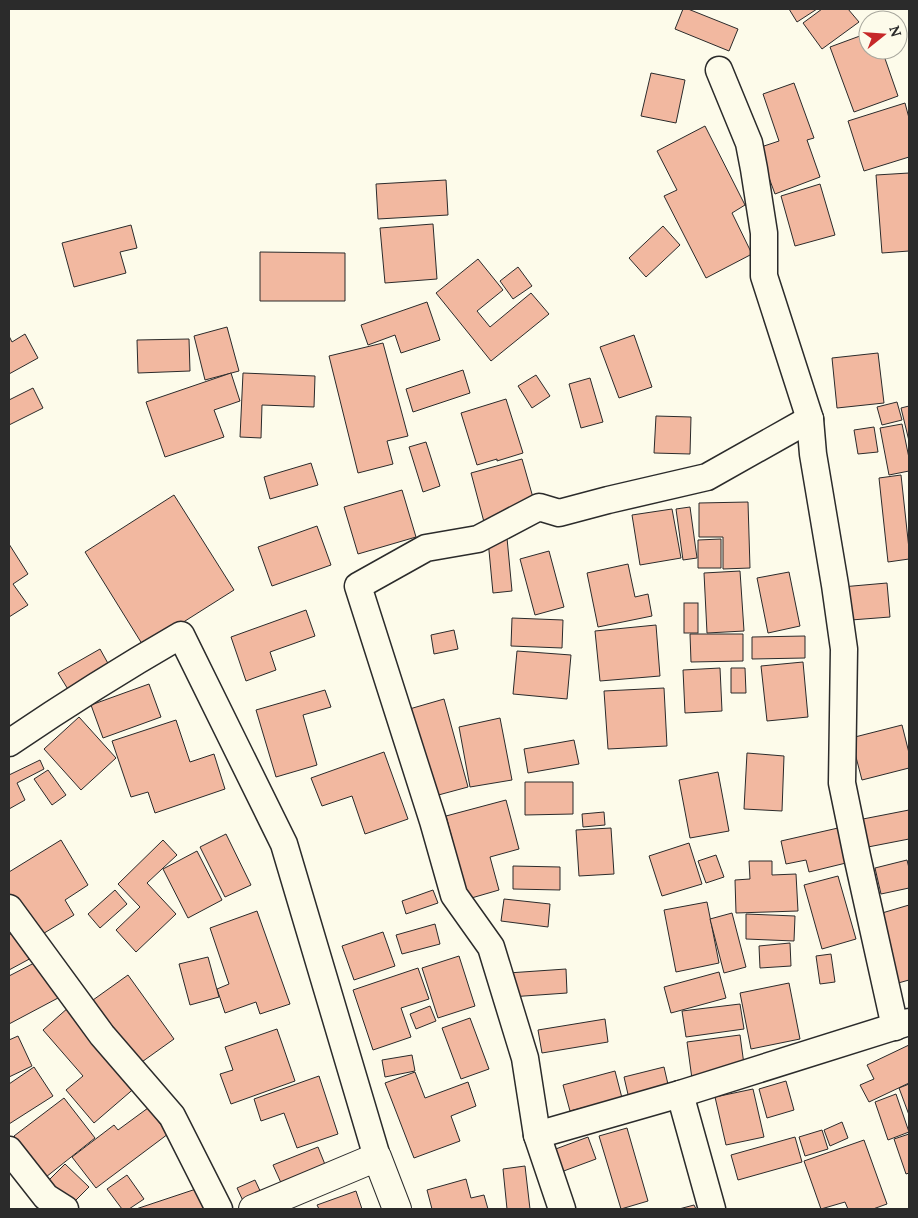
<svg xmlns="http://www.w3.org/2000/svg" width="918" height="1218" font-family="Lora,serif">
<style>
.building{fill:#f2b8a0;stroke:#2b2b2b}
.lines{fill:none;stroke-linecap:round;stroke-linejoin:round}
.street-casing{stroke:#2b2b2b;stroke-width:29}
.secondary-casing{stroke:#2b2b2b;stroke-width:30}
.street{stroke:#fdfbea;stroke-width:26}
.secondary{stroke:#fdfbea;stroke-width:28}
</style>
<rect width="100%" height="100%" fill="#fdfbea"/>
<g class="building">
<polygon points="683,9 688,9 738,29 729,51 675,29"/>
<polygon points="789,9 817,9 797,22"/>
<polygon points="822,9 848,9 859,22 822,49 803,23"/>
<polygon points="868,33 868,50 882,50 898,96 854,112 830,47"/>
<polygon points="651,73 685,80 676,123 641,116"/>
<polygon points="794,83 814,138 807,140 820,177 775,194 758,148 779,141 763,94"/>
<polygon points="905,103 909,118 909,157 864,171 848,121"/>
<polygon points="705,126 745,205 732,213 752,254 706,278 664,196 677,190 657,151"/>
<polygon points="909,173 909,251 882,253 876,175"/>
<polygon points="446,180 448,215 378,219 376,184"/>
<polygon points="820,184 835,235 795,246 781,196"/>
<polygon points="433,224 437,279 385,283 380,228"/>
<polygon points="131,225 137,248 120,252 126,273 74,287 62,243"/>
<polygon points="663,226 680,245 646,277 629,258"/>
<polygon points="260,252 345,253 345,301 260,301"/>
<polygon points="478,259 503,290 477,311 490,327 531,293 549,314 491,361 436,293"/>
<polygon points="518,267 532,286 513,299 500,281"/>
<polygon points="427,302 440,340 401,353 395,335 368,345 361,325"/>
<polygon points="227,327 239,371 205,380 194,336"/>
<polygon points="25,334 38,358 9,374 9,336 12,342"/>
<polygon points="634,335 652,387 619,398 600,347"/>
<polygon points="189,339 190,371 138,373 137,340"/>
<polygon points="383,343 408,436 387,441 393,464 358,473 329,356"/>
<polygon points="878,353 884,403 837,408 832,358"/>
<polygon points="463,370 470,393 413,412 406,389"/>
<polygon points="231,373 240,401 214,410 224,437 165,457 146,402"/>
<polygon points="243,373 315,376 314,407 262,405 261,438 240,437"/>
<polygon points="536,375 550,396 532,408 518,386"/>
<polygon points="590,378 603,422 581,428 569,384"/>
<polygon points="33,388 43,408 9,425 9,400"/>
<polygon points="506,399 523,453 497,461 497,459 477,465 461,413"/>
<polygon points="897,402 902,420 882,425 877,407"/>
<polygon points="909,406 909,441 901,408"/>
<polygon points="656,416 691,417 690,454 654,453"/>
<polygon points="902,424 909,458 909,471 889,475 880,428"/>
<polygon points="874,427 878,452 858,454 854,430"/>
<polygon points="426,442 440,486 423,492 409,447"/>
<polygon points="522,459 536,508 484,522 471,473"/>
<polygon points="311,463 318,485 270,499 264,477"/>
<polygon points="901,475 909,549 909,559 888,562 879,478"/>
<polygon points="402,490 416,537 358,554 344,507"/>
<polygon points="174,495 234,590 144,647 85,552"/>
<polygon points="748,502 750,568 723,569 723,537 699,537 699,503"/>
<polygon points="690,507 697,558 683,560 676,509"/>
<polygon points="672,509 681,558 640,565 632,515"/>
<polygon points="317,526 331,565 272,586 258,547"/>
<polygon points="507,538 512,591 493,593 488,540"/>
<polygon points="721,539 721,568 698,568 698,540"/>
<polygon points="9,544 28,574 13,584 28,605 9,617"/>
<polygon points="549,551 564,607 535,615 520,559"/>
<polygon points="628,564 635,597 648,594 652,616 598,627 587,573"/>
<polygon points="740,571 744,631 707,633 704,573"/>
<polygon points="789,572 800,626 768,633 757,578"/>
<polygon points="887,583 890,617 851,620 830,588"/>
<rect x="684" y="603" width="14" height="30"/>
<polygon points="306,610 315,636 270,652 276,670 246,681 231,637"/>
<polygon points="512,618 563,620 562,648 511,646"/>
<polygon points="656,625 660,676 600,681 595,631"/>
<polygon points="454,630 458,649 434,654 431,635"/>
<polygon points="690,634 743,634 743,661 691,662"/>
<polygon points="805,636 805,658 752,659 752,637"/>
<polygon points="100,649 110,667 69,691 58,673"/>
<polygon points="517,651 571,655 567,699 513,694"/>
<polygon points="803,662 808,717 767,721 761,666"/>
<polygon points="720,668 722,711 685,713 683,670"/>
<polygon points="731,668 745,668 746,693 731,693"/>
<polygon points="149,684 161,717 103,738 91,705"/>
<polygon points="664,688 667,746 608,749 604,691"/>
<polygon points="325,690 331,707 303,715 317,765 276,777 256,710"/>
<polygon points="444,699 468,787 431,797 406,710"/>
<polygon points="79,717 116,758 81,790 44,749"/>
<polygon points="500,718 512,780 470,787 459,727"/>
<polygon points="176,720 190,762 214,754 225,789 155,813 148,792 131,797 112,741"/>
<polygon points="902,725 909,753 909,768 862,780 851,738"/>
<polygon points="574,740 579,764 528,773 524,749"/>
<polygon points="384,752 408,819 365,834 352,796 322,806 311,778"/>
<polygon points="747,753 784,756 782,811 744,809"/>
<polygon points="40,760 44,769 17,783 25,800 9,809 9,775"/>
<polygon points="48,770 66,795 52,805 34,779"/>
<polygon points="718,772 729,831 690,838 679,780"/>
<polygon points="525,782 573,782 573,814 525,815"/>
<polygon points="506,800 519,849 490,857 499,890 468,899 446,816"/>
<polygon points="909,810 909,839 868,847 863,819"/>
<polygon points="604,812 605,825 583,827 582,814"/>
<polygon points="611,828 614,874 579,876 576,830"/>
<polygon points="838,828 846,863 809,872 806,860 786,864 781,841"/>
<polygon points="226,834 251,885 225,897 200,847"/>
<polygon points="61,840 88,885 65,900 74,915 36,938 9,894 9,872"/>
<polygon points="163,840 177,855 147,883 176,914 136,952 116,930 140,907 118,884"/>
<polygon points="689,843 702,884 662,896 649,856"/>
<polygon points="197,851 222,900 188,918 163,869"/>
<polygon points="716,855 724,877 706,883 698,861"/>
<polygon points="907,860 909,868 909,888 881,894 875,868"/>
<polygon points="749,861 772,861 772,875 796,874 798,911 736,913 735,880 750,879"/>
<polygon points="513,866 560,867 560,890 513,889"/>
<polygon points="838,876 856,939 822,949 804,885"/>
<polygon points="115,890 127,904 100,928 88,914"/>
<polygon points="433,890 438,903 406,914 402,901"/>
<polygon points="504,899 550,904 548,927 501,921"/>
<polygon points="707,902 719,963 676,972 664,910"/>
<polygon points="909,905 909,980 891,985 872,916"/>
<polygon points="257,911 290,1004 260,1014 256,1002 225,1013 217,989 229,984 210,928"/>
<polygon points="732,913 746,967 724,973 710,919"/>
<polygon points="746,914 795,916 794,941 746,939"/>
<polygon points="435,924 440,944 402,954 396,935"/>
<polygon points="20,929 35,956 9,970 9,935"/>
<polygon points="383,932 395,966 354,980 342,946"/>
<polygon points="790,943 791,966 760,968 759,946"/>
<polygon points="831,954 835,982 820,984 816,956"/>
<polygon points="459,956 475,1006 438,1018 422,968"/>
<polygon points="208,957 219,997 190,1005 179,964"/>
<polygon points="38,961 58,998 9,1024 9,976"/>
<polygon points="418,968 429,999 401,1008 411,1037 373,1050 353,990"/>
<polygon points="566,969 567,993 510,997 508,973"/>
<polygon points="719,972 726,998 671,1013 664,987"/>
<polygon points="128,975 174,1039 139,1064 93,1000"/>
<polygon points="789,983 800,1039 751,1049 740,993"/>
<polygon points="740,1004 744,1029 686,1037 682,1011"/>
<polygon points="430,1006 436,1021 416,1029 410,1014"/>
<polygon points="69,1007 137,1086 94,1123 66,1090 83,1076 43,1030"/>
<polygon points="470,1018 489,1069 461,1079 442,1028"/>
<polygon points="605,1019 608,1042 542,1053 538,1030"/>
<polygon points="277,1029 295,1081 231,1104 220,1074 233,1070 225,1047"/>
<polygon points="740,1035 745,1072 692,1079 687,1042"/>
<polygon points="18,1036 32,1066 9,1077 9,1040"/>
<polygon points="909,1045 909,1083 869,1102 860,1085 874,1079 867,1065"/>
<polygon points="412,1055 415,1071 385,1077 382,1060"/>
<polygon points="34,1067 53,1096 9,1124 9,1084"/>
<polygon points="664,1067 670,1093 630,1103 624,1077"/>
<polygon points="615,1071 622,1098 570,1111 563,1085"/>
<polygon points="415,1072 425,1098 468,1082 476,1106 451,1116 460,1141 414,1158 385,1083"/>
<polygon points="319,1076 338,1134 297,1148 284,1113 261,1121 254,1099"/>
<polygon points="786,1081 794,1110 767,1118 759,1089"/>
<polygon points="909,1084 909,1115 899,1088"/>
<polygon points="753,1089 764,1137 726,1145 715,1097"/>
<polygon points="896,1094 909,1132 888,1140 875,1102"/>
<polygon points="64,1098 95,1138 46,1177 14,1136"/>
<polygon points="148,1108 168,1134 96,1188 72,1157 114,1125 118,1130"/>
<polygon points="842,1122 848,1138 830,1146 824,1130"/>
<polygon points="627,1128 648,1201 621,1209 599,1136"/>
<polygon points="822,1130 828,1149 805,1156 799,1137"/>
<polygon points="909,1134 909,1173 906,1174 894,1139"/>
<polygon points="588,1137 596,1159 561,1172 553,1150"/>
<polygon points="795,1137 802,1162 738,1180 731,1155"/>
<polygon points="864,1140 887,1204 873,1209 848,1209 845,1202 821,1209 804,1161"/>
<polygon points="318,1147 326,1167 282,1185 273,1165"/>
<polygon points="65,1164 89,1187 72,1204 48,1181"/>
<polygon points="525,1166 530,1209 507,1209 503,1169"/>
<polygon points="127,1175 144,1199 129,1209 122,1209 107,1189"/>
<polygon points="466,1179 471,1198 484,1195 488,1209 432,1209 427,1190"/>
<polygon points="255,1180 262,1195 244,1203 237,1188"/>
<polygon points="199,1188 206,1209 136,1209"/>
<polygon points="356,1191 362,1209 319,1209 317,1205"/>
<polygon points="694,1205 696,1209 679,1209"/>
</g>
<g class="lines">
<defs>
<g id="street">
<polyline points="719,70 749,143 754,169 764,233 764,276 810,419 813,454 835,585 844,649 842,783 857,856 895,1027"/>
<path d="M9,743C65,705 122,669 181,635L284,844L377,1157"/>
<polyline points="9,908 102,1035 172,1116 219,1209"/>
<polyline points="680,1094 712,1209"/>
<polyline points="537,1135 680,1094 909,1022"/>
<polyline points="9,1150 46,1197 65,1209"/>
<polyline points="562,1209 537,1135 525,1058 491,947 454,895 433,821 358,586 426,548 478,539 539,507 559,513 608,500 707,477 810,419"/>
</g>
<polyline id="secondary" points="253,1209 377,1157 397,1209"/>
</defs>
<use href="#street" class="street-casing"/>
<use href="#secondary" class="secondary-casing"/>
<use href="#street" class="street"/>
<use href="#secondary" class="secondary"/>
</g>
<rect width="918" height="1218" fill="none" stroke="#2b2b2b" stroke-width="20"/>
<g transform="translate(883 35) rotate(73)"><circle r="24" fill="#fdfbea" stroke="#a9a89e"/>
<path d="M0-4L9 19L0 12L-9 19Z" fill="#c62828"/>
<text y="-8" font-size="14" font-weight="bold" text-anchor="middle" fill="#2b2b2b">N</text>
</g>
</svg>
